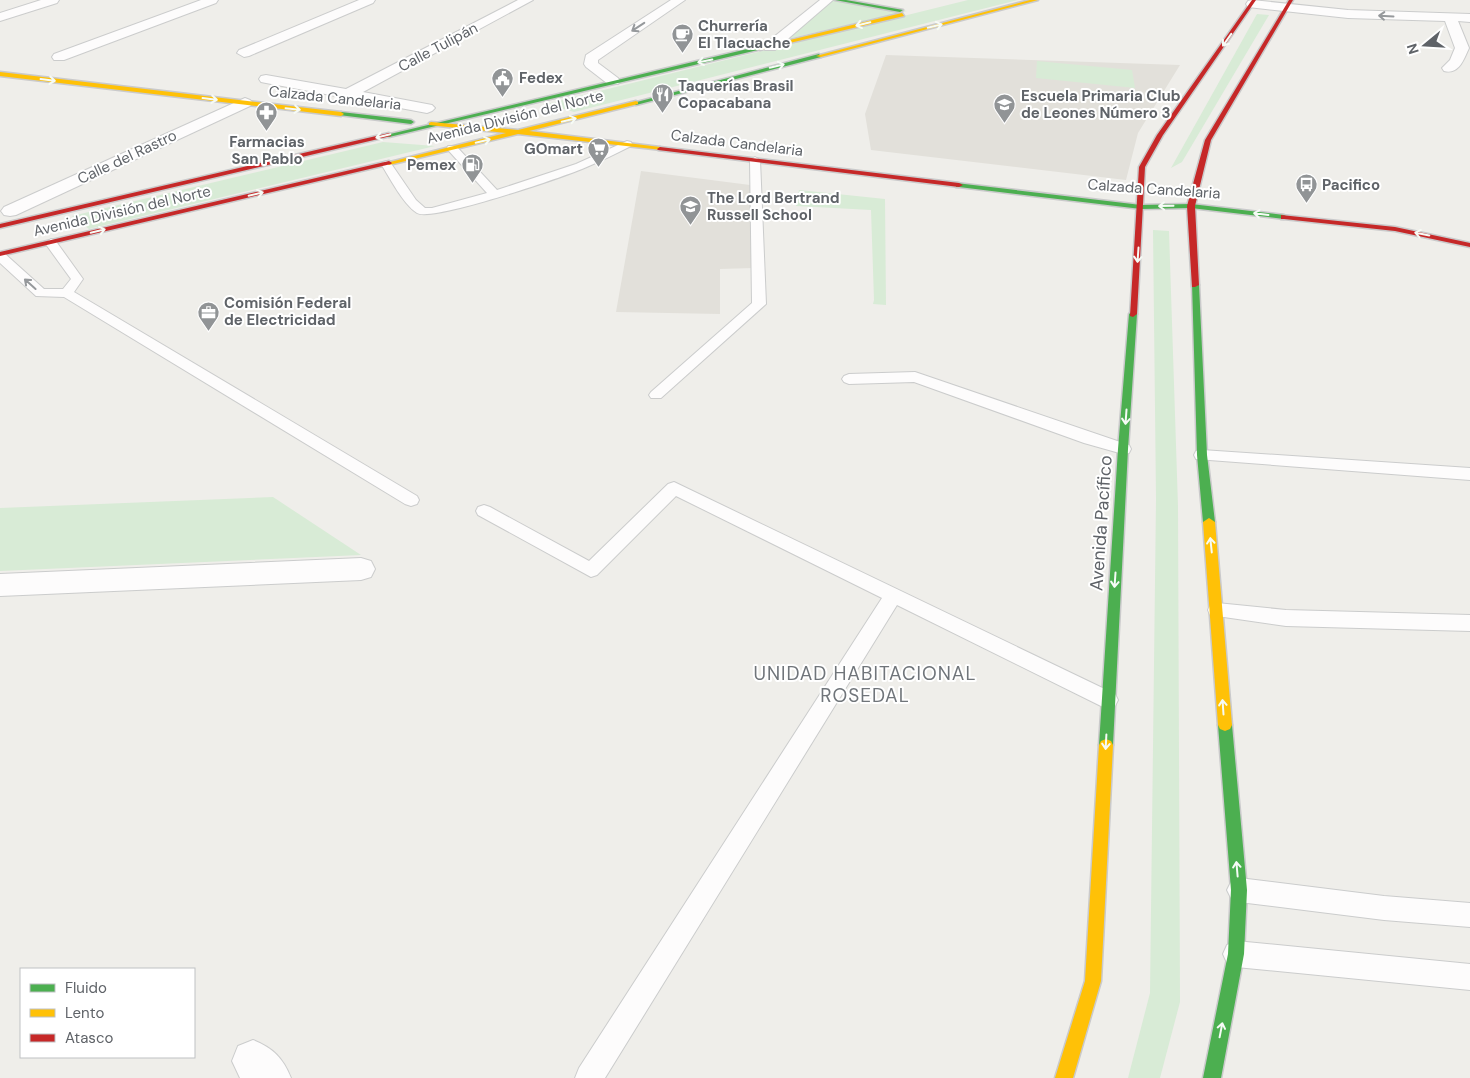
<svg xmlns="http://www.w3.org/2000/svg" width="1470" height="1078" font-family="'DM Sans',sans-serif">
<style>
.education{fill:#e2e0da}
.green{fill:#d8ebd6}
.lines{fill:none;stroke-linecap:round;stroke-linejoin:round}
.lane-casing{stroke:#cbcccc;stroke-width:2}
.street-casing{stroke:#cbcccc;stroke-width:2}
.fast-casing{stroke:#cacacb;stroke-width:3}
.slow-casing{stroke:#cacacb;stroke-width:3}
.jam-casing{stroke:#cacacb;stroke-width:3}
.lane{fill:#fdfcfc;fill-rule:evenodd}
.street{fill:#fdfcfc;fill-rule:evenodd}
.fast{fill:#4caf50;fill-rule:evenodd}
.slow{fill:#ffc107;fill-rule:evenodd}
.jam{fill:#c62828;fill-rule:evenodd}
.oneway{stroke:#96999c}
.oneway2{stroke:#f6fbf6}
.labels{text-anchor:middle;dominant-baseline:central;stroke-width:4;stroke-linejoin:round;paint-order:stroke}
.far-poi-label{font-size:15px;font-weight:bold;fill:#5f6368;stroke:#fff;text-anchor:start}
.far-street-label{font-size:15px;fill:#5f6368;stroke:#fff}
.street-label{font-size:18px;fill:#5f6368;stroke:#fff}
.neighbourhood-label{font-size:19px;letter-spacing:1px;fill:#70757a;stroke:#fff}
</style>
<rect width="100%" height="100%" fill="#efeeea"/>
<g class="education">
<polygon points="886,55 1180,65 1138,133 1126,180 871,150 865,114"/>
<polygon points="641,171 750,185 753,268 720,269 720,314 616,312"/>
</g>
<g class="green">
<polygon points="828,0 835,0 907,11 766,44"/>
<polygon points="968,0 1018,0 574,112 547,104"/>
<polygon points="1257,14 1269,15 1182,162 1171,168"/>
<polygon points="1037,61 1132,70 1135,88 1036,78"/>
<polygon points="383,142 435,146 89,229 72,216"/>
<polygon points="799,190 885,199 886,305 873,304 874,300 871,210 796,206"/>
<polygon points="1153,230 1169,231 1178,506 1180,1002 1160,1078 1128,1078 1150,993 1156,499"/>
<polygon points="273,497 361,555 0,571 0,508"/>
</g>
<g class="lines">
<defs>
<g id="lane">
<path d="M627,141L631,142L632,144L631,146C615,154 599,162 582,169C560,178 432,222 417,213C403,204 390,178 381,164L386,161L390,162L416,200L425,208H432L487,193L448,150L447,148L448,146H456L497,190L576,164Z"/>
<polygon points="755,157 760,160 766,304 661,398 651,398 649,395 651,392 752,303 750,160"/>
<polygon points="51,239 55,240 83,279 74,292 417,496 419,500 417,504 411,506 405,504 64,297 36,296 0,263 0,252 4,253 44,289 63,289 71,279 45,243"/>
<polygon points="915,372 1129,445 1131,449 1129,453 1123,454 1084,443 914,382 849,384 844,382 842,379 844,376 849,374"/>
<polygon points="1202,450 1470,468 1470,480 1196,459 1194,455 1196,451"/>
<polygon points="674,482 1115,694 1118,700 1115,706 1108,709 1101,706 897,605 605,1078 575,1078 579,1068 882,598 676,496 597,575 591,577 478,515 476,511 478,507 484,505 490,507 589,561 668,484"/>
<polygon points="1217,603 1286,610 1470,615 1470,631 1286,626 1210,615 1208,610 1210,605"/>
<polygon points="1239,878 1384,896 1470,903 1470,927 1384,920 1239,902 1231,898 1227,890 1231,882"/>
<polygon points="1236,941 1470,964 1470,990 1236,967 1227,963 1223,954 1227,945"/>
</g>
<g id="street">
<polygon points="41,0 59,0 57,3 0,21 0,13"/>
<polygon points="201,0 218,0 216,3 64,60 54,60 52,57 54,54"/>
<polygon points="359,0 375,0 373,3 249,56 244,57 237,53 239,50"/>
<polygon points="518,0 533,0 363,92 432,105 435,108 432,111 427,113 266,83 261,82 259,79 261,76 266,75 346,89"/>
<polygon points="671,0 685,0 598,60 598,63 618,78 620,81 618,84 608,84 586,67 584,64 586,55"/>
<polygon points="820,0 833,0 775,50 765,50 763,47 765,44"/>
<path d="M1252,0L1348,10L1470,14V22L1458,21L1469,48C1464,59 1459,75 1444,71L1442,68L1450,60L1455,48L1445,21L1348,18L1248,7L1246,4L1248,1Z"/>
<polygon points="245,98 250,100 253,103 250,106 16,215 10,216 4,215 1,211 4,207"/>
<polygon points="361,558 371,561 375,569 371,577 361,580 0,596 0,574"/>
<path d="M253,1040C273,1048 283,1058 291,1078H240L232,1061L238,1046Z"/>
</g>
<g id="fast">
<polygon points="835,0 846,0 903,10 900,12"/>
<polygon points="760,46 762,49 389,137 386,135"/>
<polygon points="819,54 821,57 636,105 633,103"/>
<polygon points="341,112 411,120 414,122 411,124 339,115 338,114"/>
<polygon points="956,183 1141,205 1191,204 1284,215 1288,217 1284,219 1191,208 1141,209 959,187 956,187"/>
<polygon points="1192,283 1195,283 1199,285 1207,455 1215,522 1209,526 1203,522 1197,455"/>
<polygon points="1133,311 1137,314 1128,449 1113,745 1111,749 1106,751 1101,749 1099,745 1118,449 1129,314"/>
<polygon points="1225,719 1230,721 1232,725 1247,890 1244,954 1221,1078 1203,1078 1228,954 1231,890 1218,725 1220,721"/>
</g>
<g id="slow">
<polygon points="1030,0 1038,0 821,57 816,56"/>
<polygon points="902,13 904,16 760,50 757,48"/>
<polygon points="0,72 341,112 344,114 341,116 0,76"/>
<polygon points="636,101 638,102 638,104 529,131 660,147 663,149 662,150 518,134 389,165 386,163 506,133 429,125 429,123 431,122 518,130"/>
<polygon points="1209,518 1215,522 1232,725 1230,729 1225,731 1220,729 1218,725 1203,522"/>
<polygon points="1106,739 1111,741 1113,745 1101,981 1073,1078 1055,1078 1085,981 1099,745 1101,741"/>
</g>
<g id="jam">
<polygon points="1252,0 1256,0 1163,135 1145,167 1137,314 1133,317 1130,316 1139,167 1157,135"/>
<polygon points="1289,0 1293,0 1211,140 1195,206 1199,285 1195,287 1192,287 1187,206 1205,140"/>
<polygon points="389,133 391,134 391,136 0,228 0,224"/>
<polygon points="660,147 959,183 963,185 959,187 658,150 657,149"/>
<polygon points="389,161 392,163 391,164 0,256 0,252"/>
<polygon points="1281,215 1395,227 1470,243 1470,247 1395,231 1284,219 1281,219"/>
</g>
</defs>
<use href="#lane" class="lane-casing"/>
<use href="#street" class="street-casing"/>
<use href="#fast" class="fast-casing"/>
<use href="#slow" class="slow-casing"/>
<use href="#jam" class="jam-casing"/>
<use href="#lane" class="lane"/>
<use href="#street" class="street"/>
<use href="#fast" class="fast"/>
<use href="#slow" class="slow"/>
<use href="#jam" class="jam"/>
</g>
<defs><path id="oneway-shaft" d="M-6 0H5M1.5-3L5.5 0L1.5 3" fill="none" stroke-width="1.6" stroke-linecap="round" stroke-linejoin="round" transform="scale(1.25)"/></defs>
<g class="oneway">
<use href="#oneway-shaft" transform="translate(1386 16) rotate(-177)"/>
<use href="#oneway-shaft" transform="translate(638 27) rotate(147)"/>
<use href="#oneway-shaft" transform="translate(30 284) rotate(-138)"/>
</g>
<g class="oneway2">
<use href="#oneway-shaft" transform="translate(863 24) rotate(167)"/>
<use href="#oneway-shaft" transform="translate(935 26) rotate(-14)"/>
<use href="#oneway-shaft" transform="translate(1227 40) rotate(125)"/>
<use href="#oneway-shaft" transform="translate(705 61) rotate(168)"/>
<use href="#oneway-shaft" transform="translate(777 66) rotate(-14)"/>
<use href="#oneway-shaft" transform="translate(48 80) rotate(7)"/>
<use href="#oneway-shaft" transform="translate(210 99) rotate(7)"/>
<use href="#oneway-shaft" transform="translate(293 109) rotate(6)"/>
<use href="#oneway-shaft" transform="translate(569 120) rotate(-14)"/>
<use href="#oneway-shaft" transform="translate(383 136) rotate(167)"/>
<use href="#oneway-shaft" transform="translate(483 141) rotate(-13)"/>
<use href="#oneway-shaft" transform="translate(256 194) rotate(-13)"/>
<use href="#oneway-shaft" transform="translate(1166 206) rotate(179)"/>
<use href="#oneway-shaft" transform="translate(1261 214) rotate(-173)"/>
<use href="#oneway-shaft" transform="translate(98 231) rotate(-13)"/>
<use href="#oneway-shaft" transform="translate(1422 234) rotate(-169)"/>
<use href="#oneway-shaft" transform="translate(1138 255) rotate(94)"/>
<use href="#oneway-shaft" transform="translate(1126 417) rotate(94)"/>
<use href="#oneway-shaft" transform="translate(1211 545) rotate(-96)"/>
<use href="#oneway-shaft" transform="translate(1115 580) rotate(94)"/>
<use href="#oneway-shaft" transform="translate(1223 707) rotate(-94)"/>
<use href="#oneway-shaft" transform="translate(1106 742) rotate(93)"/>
<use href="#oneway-shaft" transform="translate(1237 869) rotate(-95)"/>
<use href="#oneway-shaft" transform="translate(1221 1030) rotate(-79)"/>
</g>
<defs>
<symbol id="cafe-pin" viewBox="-11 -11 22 30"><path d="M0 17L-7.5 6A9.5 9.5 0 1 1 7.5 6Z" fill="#919496" stroke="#fff"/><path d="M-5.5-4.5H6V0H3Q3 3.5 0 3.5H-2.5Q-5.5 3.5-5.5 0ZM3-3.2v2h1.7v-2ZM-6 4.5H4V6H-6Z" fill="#fff"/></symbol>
<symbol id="civic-pin" viewBox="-11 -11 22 30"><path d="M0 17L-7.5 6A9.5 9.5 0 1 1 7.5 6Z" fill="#919496" stroke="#fff"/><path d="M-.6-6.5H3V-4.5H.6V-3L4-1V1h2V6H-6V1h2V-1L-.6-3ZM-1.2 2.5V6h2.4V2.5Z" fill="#fff"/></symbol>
<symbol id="restaurant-pin" viewBox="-11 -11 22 30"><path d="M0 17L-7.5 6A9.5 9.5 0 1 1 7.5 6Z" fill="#919496" stroke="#fff"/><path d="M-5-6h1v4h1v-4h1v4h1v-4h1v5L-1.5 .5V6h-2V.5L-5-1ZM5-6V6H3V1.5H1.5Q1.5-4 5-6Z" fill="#fff"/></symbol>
<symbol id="school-pin" viewBox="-11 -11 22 30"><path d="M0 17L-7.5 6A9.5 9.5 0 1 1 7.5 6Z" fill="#919496" stroke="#fff"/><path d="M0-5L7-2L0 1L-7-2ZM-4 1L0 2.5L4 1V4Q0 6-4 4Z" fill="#fff"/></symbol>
<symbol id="pharmacy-pin" viewBox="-11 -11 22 30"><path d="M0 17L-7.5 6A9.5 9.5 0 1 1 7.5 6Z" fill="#919496" stroke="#fff"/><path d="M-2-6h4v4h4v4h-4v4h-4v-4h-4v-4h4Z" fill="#fff"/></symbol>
<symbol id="supermarket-pin" viewBox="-11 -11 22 30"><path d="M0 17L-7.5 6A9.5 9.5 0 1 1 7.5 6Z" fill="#919496" stroke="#fff"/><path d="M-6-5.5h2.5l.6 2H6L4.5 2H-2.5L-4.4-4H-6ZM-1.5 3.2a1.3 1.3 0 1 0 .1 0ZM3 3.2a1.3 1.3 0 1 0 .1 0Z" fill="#fff"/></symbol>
<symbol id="fuel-pin" viewBox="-11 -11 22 30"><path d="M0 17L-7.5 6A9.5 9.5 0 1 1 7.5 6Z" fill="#919496" stroke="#fff"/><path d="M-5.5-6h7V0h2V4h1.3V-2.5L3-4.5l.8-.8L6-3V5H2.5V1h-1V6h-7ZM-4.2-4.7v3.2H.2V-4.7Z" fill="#fff"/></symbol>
<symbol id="bus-pin" viewBox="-11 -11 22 30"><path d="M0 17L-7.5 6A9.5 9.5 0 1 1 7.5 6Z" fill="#919496" stroke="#fff"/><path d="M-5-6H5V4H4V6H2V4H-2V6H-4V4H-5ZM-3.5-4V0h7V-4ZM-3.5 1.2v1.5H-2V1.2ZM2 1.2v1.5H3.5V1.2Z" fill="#fff"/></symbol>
<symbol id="office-pin" viewBox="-11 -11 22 30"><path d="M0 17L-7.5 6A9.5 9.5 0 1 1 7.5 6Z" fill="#919496" stroke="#fff"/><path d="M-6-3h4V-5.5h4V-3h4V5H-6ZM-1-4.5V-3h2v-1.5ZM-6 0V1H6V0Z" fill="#fff"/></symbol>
</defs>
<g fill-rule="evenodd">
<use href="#cafe-pin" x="670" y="22" width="25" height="34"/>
<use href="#civic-pin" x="490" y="66" width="25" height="34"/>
<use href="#restaurant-pin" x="650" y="82" width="25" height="34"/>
<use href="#school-pin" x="992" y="92" width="25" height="34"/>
<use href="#pharmacy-pin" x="254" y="100" width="25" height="34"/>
<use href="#supermarket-pin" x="586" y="136" width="25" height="34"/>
<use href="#fuel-pin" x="460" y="152" width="25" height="34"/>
<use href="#bus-pin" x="1294" y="172" width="25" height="34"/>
<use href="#school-pin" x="678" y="194" width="25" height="34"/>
<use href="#office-pin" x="196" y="300" width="25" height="34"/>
</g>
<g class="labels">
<g class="far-poi-label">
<text x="698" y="26">Churrería<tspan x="698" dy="17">El Tlacuache</tspan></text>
<text x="519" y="78">Fedex</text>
<text x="678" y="86">Taquerías Brasil<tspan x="678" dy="17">Copacabana</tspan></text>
<text x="1021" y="96">Escuela Primaria Club<tspan x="1021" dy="17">de Leones Número 3</tspan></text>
<text x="267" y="142" text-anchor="middle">Farmacias<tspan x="267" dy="17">San Pablo</tspan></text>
<text x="583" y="149" text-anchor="end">GOmart</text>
<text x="456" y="165" text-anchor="end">Pemex</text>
<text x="1322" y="185">Pacifico</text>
<text x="707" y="198">The Lord Bertrand<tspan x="707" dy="17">Russell School</tspan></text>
<text x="224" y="303">Comisión Federal<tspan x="224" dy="17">de Electricidad</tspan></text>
</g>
<g class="far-street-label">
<text transform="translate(438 47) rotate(-28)">Calle Tulipán</text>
<text transform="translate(335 98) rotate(6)">Calzada Candelaria</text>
<text transform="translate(515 117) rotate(-14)">Avenida División del Norte</text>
<text transform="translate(737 143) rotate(7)">Calzada Candelaria</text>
<text transform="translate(127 157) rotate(-25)">Calle del Rastro</text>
<text transform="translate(1154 189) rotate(4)">Calzada Candelaria</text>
<text transform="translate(122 211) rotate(-13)">Avenida División del Norte</text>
</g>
<g class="street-label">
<text transform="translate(1101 523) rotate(-86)">Avenida Pacífico</text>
</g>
<g class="neighbourhood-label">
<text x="865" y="673">UNIDAD HABITACIONAL<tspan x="865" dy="22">ROSEDAL</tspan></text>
</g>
</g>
<rect x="20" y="968" width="175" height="90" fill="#ffffff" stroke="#bfc1c3"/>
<rect x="30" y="984" width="25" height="8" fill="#4caf50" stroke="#bfc1c3"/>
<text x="65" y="993" font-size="15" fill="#5f6368">Fluido</text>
<rect x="30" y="1009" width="25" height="8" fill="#ffc107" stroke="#bfc1c3"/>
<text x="65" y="1018" font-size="15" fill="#5f6368">Lento</text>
<rect x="30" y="1034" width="25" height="8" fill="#c62828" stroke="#bfc1c3"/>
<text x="65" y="1043" font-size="15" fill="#5f6368">Atasco</text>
<g transform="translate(1425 45) rotate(252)" stroke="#ffffff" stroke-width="4" paint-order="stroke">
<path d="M0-4L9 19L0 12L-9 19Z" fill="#5f6368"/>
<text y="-8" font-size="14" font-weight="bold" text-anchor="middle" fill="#5f6368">N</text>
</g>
</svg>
